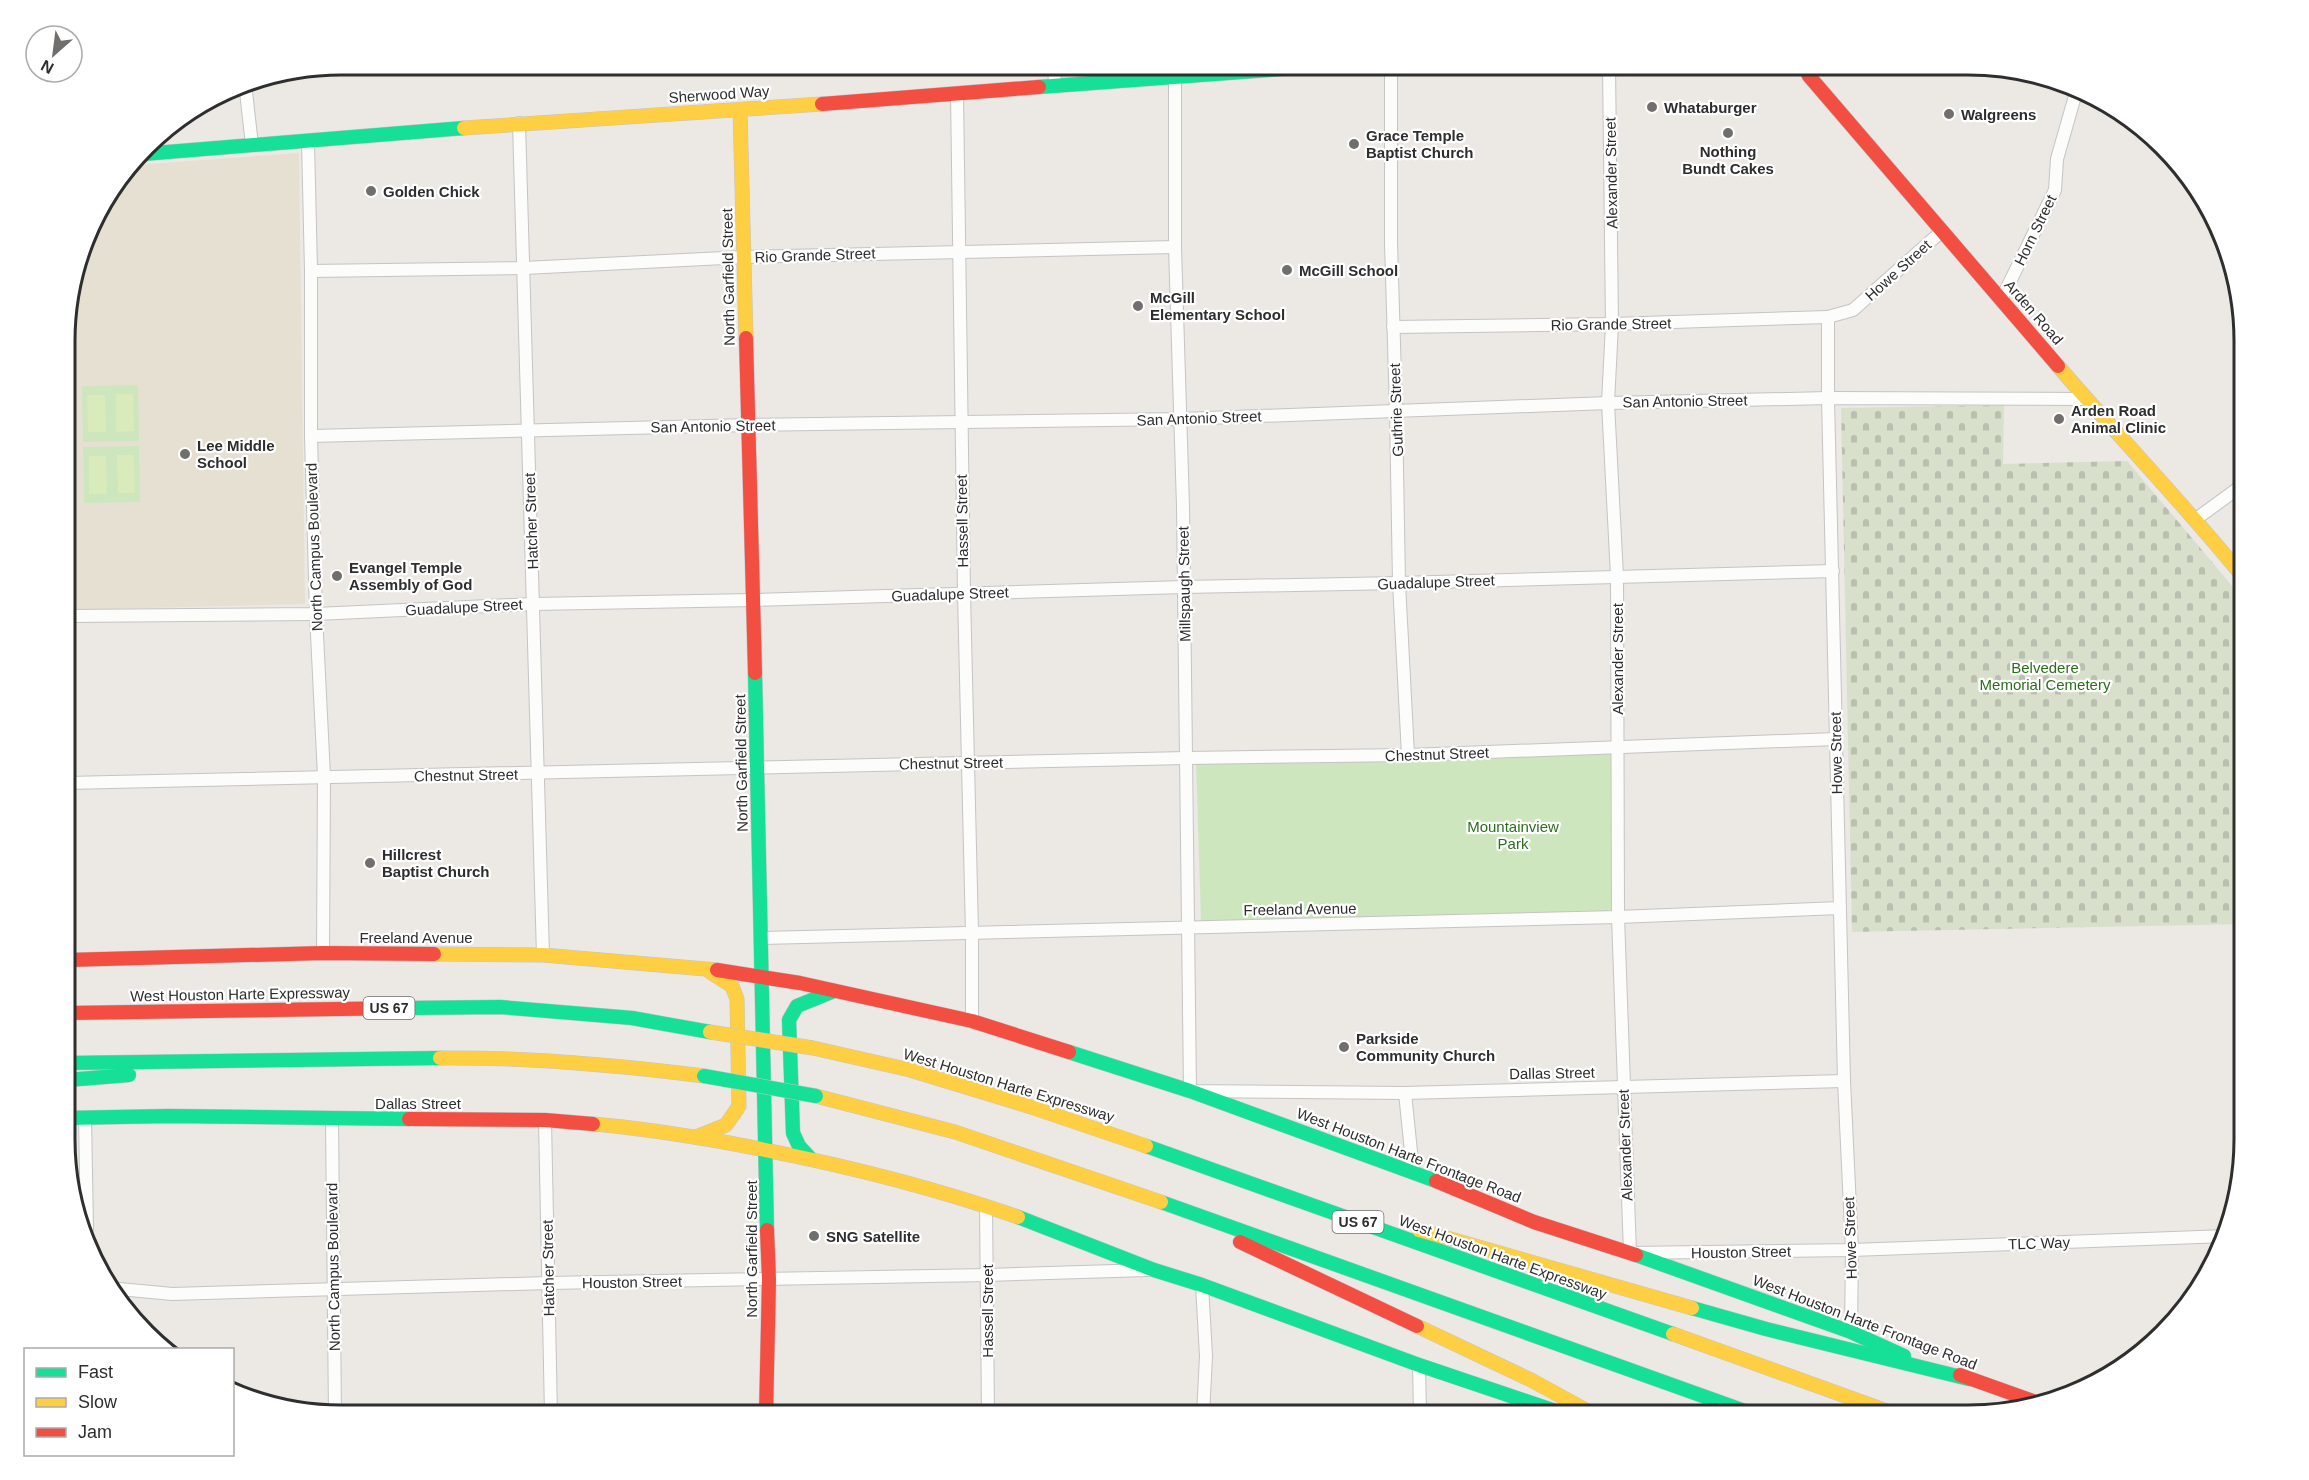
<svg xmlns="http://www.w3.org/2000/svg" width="2309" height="1480" font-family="Helvetica,sans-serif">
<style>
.education{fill:#e6e0d3}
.cemetery{fill:url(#cemetery-stones)}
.park{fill:#cee6be}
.pitch{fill:#d9eabb}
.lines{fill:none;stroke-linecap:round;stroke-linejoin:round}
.street-casing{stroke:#c5c4c5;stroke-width:14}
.fast-casing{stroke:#c5c4c5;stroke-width:15}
.slow-casing{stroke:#c5c4c5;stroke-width:15}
.jam-casing{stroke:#c5c4c5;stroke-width:15}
.street{stroke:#fcfcfb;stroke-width:12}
.fast{stroke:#16e098;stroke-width:14}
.slow{stroke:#ffcf43;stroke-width:14}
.jam{stroke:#f24e42;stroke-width:14}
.fast-bridge-casing{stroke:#c6c5c4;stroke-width:15;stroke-linecap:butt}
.slow-bridge-casing{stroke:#c6c5c4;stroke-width:15;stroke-linecap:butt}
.fast-bridge{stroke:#16e098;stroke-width:14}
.slow-bridge{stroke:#ffcf43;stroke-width:14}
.poi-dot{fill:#706f6e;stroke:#fff;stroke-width:2}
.labels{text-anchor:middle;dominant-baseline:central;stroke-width:4.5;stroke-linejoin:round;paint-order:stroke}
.shield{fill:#fff;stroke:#6d6d6d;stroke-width:1.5}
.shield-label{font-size:14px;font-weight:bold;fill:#2e2e2e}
.street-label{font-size:15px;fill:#2e2e2e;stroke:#fff}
.poi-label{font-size:15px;font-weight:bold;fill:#2e2e2e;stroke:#fff;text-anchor:start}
.park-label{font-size:15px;fill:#2c6e1b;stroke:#fff}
.rim{fill:none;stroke:#2e2e2e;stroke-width:3}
</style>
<defs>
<pattern id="cemetery-stones" width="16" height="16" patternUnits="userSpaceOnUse" patternTransform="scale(1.5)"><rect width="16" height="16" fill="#d8e0cc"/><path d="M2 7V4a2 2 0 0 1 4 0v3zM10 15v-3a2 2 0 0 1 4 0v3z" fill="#bac0b0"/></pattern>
</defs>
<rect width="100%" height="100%" fill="#ece8e4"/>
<polygon class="education" points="299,153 305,604 67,610 67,305 93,218 134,165"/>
<polygon class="cemetery" points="2004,405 2003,464 2127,461 2244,600 2244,924 1852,932 1841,408"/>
<g class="park">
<polygon points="138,385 139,441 83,442 82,386"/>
<polygon points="139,446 140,502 84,503 83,447"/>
<polygon points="1611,752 1615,912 1201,921 1196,762"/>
</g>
<g class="pitch">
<polygon points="116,394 133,394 134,431 116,432"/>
<polygon points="87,395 105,395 106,432 88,432"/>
<polygon points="117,455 134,455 135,493 118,493"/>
<polygon points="89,456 106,456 107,494 89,494"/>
</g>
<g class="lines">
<defs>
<g id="street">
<polyline points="1054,65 1055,85"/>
<polyline points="1175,65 1175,247 1183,506 1190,1091 1405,1093 1844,1081"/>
<polyline points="1391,65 1391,243 1396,411 1399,583 1408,755"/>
<polyline points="1609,65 1612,324 1608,403 1617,576 1618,917 1630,1253 1852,1250 2226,1236"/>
<polyline points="245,83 252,145"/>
<polyline points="957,93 964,593 972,933 972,1021"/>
<polyline points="519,123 543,955"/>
<polyline points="308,141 311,271 311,436 316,614 324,776 323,953"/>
<polyline points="311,271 524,268 744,257 1175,247"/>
<polyline points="2001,300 2055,190 2057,159 2077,89"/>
<polyline points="1393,327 1612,324 1828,317"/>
<polyline points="311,436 749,425 1181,419 1608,403 1828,398 2087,399"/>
<polyline points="2196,519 2244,484"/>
<polyline points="67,616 316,614 533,604 753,600 1184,587 1399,583 1833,571"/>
<polyline points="67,783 1187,758 1408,755 1836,739"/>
<polyline points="762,938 1618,917 1840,908"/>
<polyline points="1405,1093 1413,1171"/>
<polyline points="85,1118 87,1229"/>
<polyline points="332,1119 335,1415"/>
<polyline points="545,1120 551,1415"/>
<polyline points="986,1206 988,1415"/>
<polyline points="1202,1285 1206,1356 1203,1415"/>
<polyline points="109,1288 172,1294 548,1283 987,1275 1148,1270"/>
<polyline points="1851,1332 1852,1250 1844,1081 1828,398 1828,317 1853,310 1942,231"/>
<polyline points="1419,1365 1420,1415"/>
</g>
<g id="fast">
<polyline points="1039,87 1334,65"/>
<polyline points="143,154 464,128"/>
<polyline points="755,673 767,1230"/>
<polyline points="408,1008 500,1007 632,1018 710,1032"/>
<polyline points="1069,1052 1190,1091 1436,1181"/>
<polyline points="67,1063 440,1058"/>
<polyline points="67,1080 129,1075"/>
<polyline points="67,1118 168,1116 409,1119"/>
<polyline points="1146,1146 1673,1334"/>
<polyline points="811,1159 799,1146 793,1133 789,1020 797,1006 834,991"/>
<polyline points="1161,1202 1756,1415"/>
<polyline points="1018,1217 1154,1270 1202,1285 1419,1365 1567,1415"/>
<polyline points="1636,1255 1851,1332 1904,1356"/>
<polyline points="1692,1308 1766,1329 1969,1379"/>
</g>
<g id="slow">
<polyline points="740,110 746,338"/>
<polyline points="464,128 822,104"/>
<path d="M2058,366C2119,437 2185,505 2244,578"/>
<polyline points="434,954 543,955 717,970"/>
<polyline points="813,1048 910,1070 1031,1107 1146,1146"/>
<path d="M440,1058C529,1057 616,1065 704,1076"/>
<polyline points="816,1096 955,1132 1161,1202"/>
<path d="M593,1124C639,1128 684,1135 729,1143C827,1161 924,1184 1018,1217"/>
<polyline points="696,1137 726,1125 739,1106 737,999 732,986 710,972"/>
<polyline points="1419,1230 1692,1308"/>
<polyline points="1417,1326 1531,1380 1595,1415"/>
<polyline points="1673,1334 1898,1415"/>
</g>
<g id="jam">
<polyline points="1804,65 1809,76 2058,366"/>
<polyline points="822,104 1039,87"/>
<polyline points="746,338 755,673"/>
<polyline points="67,960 323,953 434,954"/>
<polyline points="717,970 800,983 972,1021 1069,1052"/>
<polyline points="67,1013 408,1008"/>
<polyline points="409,1119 545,1120 593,1124"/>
<polyline points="1436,1181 1534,1222 1636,1255"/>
<polyline points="1240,1242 1417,1326"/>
<polyline points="1960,1375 2033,1401"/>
<polyline points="766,1415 769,1279 767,1230"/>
</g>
</defs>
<use href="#street" class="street-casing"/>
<use href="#fast" class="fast-casing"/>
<use href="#slow" class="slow-casing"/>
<use href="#jam" class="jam-casing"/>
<use href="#street" class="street"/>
<use href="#fast" class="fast"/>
<use href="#slow" class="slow"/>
<use href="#jam" class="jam"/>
<defs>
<polyline id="fast-bridge" points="704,1076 816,1096"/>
<polyline id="slow-bridge" points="710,1032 813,1048"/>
</defs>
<use href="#fast-bridge" class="fast-bridge-casing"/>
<use href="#slow-bridge" class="slow-bridge-casing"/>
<use href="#fast-bridge" class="fast-bridge"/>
<use href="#slow-bridge" class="slow-bridge"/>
</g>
<g class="poi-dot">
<circle cx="1652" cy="107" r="6"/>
<circle cx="1949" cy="114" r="6"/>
<circle cx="1728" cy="133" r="6"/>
<circle cx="1354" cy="144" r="6"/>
<circle cx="371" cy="191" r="6"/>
<circle cx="1287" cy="270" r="6"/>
<circle cx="1138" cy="306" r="6"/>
<circle cx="2059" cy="419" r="6"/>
<circle cx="185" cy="454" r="6"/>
<circle cx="337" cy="576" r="6"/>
<circle cx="370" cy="863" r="6"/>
<circle cx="1344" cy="1047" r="6"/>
<circle cx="814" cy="1236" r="6"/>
</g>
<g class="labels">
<g class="shield">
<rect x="363.5" y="997" width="51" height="22" rx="4.5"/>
<rect x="1332.5" y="1211" width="51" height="22" rx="4.5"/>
</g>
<g class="shield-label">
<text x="389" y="1008">US 67</text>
<text x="1358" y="1222">US 67</text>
</g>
<g class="street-label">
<text transform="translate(719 94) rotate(-4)">Sherwood Way</text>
<text transform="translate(1611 173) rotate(-91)">Alexander Street</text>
<text transform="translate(2035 230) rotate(-64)">Horn Street</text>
<text transform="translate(815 255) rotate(-2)">Rio Grande Street</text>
<text transform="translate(1898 270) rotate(-42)">Howe Street</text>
<text transform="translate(728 277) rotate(-91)">North Garfield Street</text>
<text transform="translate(2034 312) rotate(49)">Arden Road</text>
<text transform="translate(1611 324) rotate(-1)">Rio Grande Street</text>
<text transform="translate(1685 401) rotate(-1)">San Antonio Street</text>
<text transform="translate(1396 410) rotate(-92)">Guthrie Street</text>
<text transform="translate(1199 418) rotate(-2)">San Antonio Street</text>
<text transform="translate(713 426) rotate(-1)">San Antonio Street</text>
<text transform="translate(531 521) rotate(-92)">Hatcher Street</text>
<text transform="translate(962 521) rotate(-91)">Hassell Street</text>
<text transform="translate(314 547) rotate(-92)">North Campus Boulevard</text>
<text transform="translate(1436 582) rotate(-2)">Guadalupe Street</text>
<text transform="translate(1184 584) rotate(-91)">Millspaugh Street</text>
<text transform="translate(950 594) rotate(-2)">Guadalupe Street</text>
<text transform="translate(464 607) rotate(-3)">Guadalupe Street</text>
<text transform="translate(1617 659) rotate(-90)">Alexander Street</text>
<text transform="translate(1836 753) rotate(-91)">Howe Street</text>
<text transform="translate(1437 754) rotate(-2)">Chestnut Street</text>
<text transform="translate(741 763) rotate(-91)">North Garfield Street</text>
<text transform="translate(951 763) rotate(-1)">Chestnut Street</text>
<text transform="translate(466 775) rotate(-1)">Chestnut Street</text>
<text transform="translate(1300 909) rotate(-1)">Freeland Avenue</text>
<text x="416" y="937">Freeland Avenue</text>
<text transform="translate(240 994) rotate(-1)">West Houston Harte Expressway</text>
<text transform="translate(1552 1073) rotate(-1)">Dallas Street</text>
<text transform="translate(1009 1085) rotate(17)">West Houston Harte Expressway</text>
<text x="418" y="1103">Dallas Street</text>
<text transform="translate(1625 1145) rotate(-92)">Alexander Street</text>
<text transform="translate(1409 1155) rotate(21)">West Houston Harte Frontage Road</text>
<text transform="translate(1850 1238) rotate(-92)">Howe Street</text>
<text transform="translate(2039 1243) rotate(-2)">TLC Way</text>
<text transform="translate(751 1249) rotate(-90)">North Garfield Street</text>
<text transform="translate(1741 1252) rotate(-1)">Houston Street</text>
<text transform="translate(1503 1257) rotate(20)">West Houston Harte Expressway</text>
<text transform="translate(333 1267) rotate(-91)">North Campus Boulevard</text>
<text transform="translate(548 1268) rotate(-91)">Hatcher Street</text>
<text transform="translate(632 1282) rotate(-1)">Houston Street</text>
<text transform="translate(987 1311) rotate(-90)">Hassell Street</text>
<text transform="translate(1865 1322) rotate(21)">West Houston Harte Frontage Road</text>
</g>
<g class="poi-label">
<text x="1664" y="107">Whataburger</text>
<text x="1961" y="114">Walgreens</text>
<text x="1366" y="135">Grace Temple<tspan x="1366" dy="17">Baptist Church</tspan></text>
<text x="1728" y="151" text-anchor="middle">Nothing<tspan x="1728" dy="17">Bundt Cakes</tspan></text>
<text x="383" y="191">Golden Chick</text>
<text x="1299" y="270">McGill School</text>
<text x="1150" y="297">McGill<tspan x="1150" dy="17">Elementary School</tspan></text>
<text x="2071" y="410">Arden Road<tspan x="2071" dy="17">Animal Clinic</tspan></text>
<text x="197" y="445">Lee Middle<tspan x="197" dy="17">School</tspan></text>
<text x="349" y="567">Evangel Temple<tspan x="349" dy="17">Assembly of God</tspan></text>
<text x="382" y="854">Hillcrest<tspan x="382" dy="17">Baptist Church</tspan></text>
<text x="1356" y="1038">Parkside<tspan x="1356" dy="17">Community Church</tspan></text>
<text x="826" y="1236">SNG Satellite</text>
</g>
<g class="park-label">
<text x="2045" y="667">Belvedere<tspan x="2045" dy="17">Memorial Cemetery</tspan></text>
<text x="1513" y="826">Mountainview<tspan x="1513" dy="17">Park</tspan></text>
</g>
</g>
<path d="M0 0H2309V1480H0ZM341 75H1968A266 266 0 0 1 2234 341V1139A266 266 0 0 1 1968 1405H341A266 266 0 0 1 75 1139V341A266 266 0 0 1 341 75Z" fill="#fff" fill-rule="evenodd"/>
<path class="rim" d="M341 75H1968A266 266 0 0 1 2234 341V1139A266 266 0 0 1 1968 1405H341A266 266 0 0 1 75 1139V341A266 266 0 0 1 341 75Z"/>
<rect x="24" y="1348" width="210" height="108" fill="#ffffff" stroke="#ababab" stroke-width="1.5"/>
<rect x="36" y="1368" width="30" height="9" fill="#16e098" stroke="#ababab" stroke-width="1.5"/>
<text x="78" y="1378" font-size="18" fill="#2e2e2e">Fast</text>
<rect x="36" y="1398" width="30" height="9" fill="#ffcf43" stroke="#ababab" stroke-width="1.5"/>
<text x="78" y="1408" font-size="18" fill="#2e2e2e">Slow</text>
<rect x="36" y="1428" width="30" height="9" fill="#f24e42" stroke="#ababab" stroke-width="1.5"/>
<text x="78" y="1438" font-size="18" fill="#2e2e2e">Jam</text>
<g transform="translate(54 54) rotate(208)"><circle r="28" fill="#ffffff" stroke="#ababab" stroke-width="1.5"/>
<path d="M0-4.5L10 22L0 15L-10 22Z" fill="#706f6e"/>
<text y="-9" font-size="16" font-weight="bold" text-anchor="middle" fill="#2e2e2e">N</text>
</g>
</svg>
